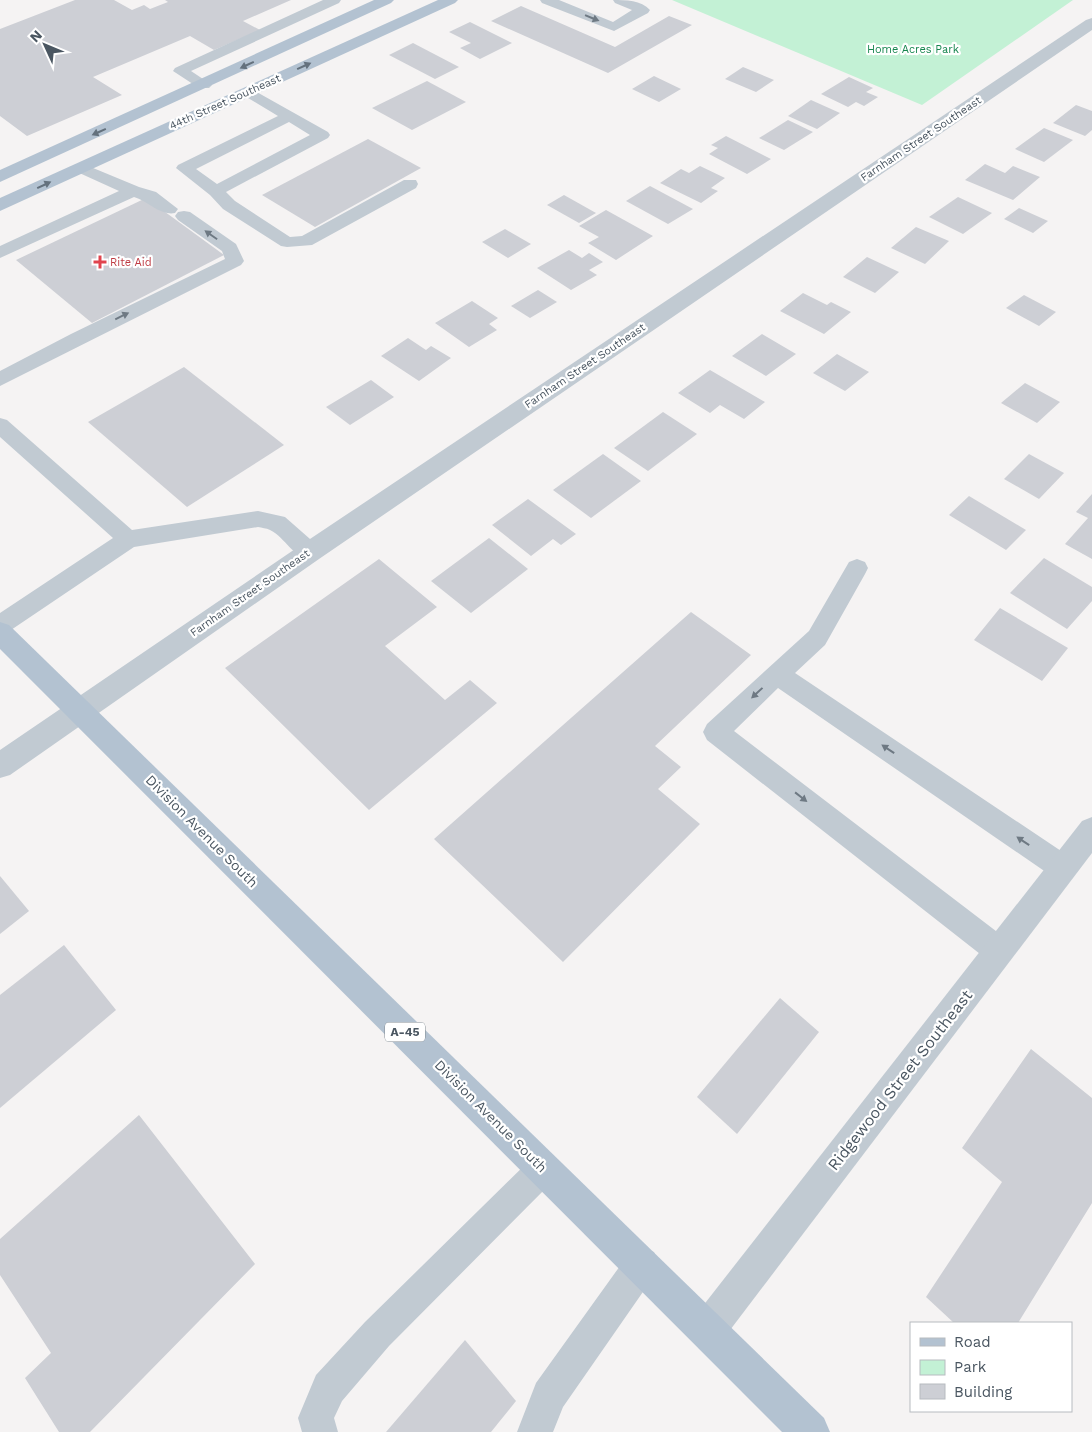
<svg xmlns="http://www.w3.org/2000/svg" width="1092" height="1432" font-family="'Work Sans',sans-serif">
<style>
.green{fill:#c3f1d5}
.building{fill:#cdcfd5}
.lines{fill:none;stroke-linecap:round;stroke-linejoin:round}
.service{fill:#c1cad2;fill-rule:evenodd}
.minor{fill:#c1cad2;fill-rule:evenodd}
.primary{fill:#b3c2d1;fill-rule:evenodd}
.oneway{fill:#6e7983}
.oneway2{fill:#64717d}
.health-dot{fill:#e0444e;stroke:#fff;stroke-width:2}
.labels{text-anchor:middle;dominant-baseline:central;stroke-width:4.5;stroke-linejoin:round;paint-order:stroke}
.far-park-label{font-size:11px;fill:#17864f;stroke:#fff}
.far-street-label{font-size:11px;fill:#4a5661;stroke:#fff}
.far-health-label{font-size:11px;fill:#be3a42;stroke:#fff;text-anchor:start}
.shield{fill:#fff;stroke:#808990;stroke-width:1}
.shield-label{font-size:12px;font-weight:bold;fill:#4a5661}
.street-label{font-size:14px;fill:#4a5661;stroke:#fff}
.near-street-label{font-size:16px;fill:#4a5661;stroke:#fff}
</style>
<rect width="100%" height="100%" fill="#f5f3f3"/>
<polygon class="green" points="672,0 1073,0 922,105"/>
<g class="building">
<polygon points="75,0 114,0 132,10 144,5 150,9 168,2 165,0 291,0 243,21 260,30 214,50 190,36 93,77 122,95 27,136 0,116 0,29"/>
<polygon points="521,6 615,47 669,16 692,25 608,73 491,21"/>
<polygon points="470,22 512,43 480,59 460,48 471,43 449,32"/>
<polygon points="413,43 459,67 435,79 389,55"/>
<polygon points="743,67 774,80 756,92 725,79"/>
<polygon points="654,76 681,89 659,102 632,89"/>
<polygon points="849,77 873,88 866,92 878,97 864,106 856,102 848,107 821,94"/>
<polygon points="427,81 466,102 412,130 372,108"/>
<polygon points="811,100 840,113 817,129 788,116"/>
<polygon points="1076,105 1092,111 1092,130 1085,136 1053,123"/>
<polygon points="788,120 813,132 784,150 759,138"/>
<polygon points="1044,128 1073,140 1044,162 1015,149"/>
<polygon points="726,136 771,159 747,174 709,154 718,148 711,145"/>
<polygon points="368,139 421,168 315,227 262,195"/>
<polygon points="985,164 1005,173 1013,166 1040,177 1013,200 965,180"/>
<polygon points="700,166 725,178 711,188 718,191 701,203 660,183 681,169 689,173"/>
<polygon points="650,186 693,209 668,224 626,201"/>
<polygon points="564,195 596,213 579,223 547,205"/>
<polygon points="958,197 992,213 963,234 929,217"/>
<polygon points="146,198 224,255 92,323 16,260"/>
<polygon points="1019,208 1048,221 1033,233 1004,219"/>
<polygon points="606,210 653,236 616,260 588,243 599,237 579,226"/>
<polygon points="916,227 949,241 925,264 891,248"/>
<polygon points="505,229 531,244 508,258 482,242"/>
<polygon points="569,250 582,258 589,253 603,262 589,270 597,275 571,290 537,268"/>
<polygon points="867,257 899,272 875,293 843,277"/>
<polygon points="538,290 557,302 530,318 511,306"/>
<polygon points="803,293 827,305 831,302 851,312 824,334 780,311"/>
<polygon points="1024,295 1056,312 1039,326 1006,308"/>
<polygon points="472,301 498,318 489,324 497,330 469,347 435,323"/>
<polygon points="762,334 796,354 766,376 732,356"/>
<polygon points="408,338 426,350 431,346 451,358 419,381 381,356"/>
<polygon points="837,354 869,372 845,391 813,373"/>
<polygon points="184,367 284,445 187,507 88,422"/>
<polygon points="710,370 765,402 744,419 720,405 710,413 678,393"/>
<polygon points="371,380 394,397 350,425 326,407"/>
<polygon points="1025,383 1060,402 1037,423 1001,403"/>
<polygon points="663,412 697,434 648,471 614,448"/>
<polygon points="603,454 641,481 591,518 553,490"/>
<polygon points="1029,454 1064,473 1039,499 1004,479"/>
<polygon points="1092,494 1092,559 1065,544 1088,518 1076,512"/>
<polygon points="969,496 1026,530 1006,550 949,515"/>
<polygon points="528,499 576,534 561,545 553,539 531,556 492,525"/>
<polygon points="489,538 528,569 471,613 431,581"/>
<polygon points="1044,558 1092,587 1092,601 1067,629 1010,593"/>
<polygon points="379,559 437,607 385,646 445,700 470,680 497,703 369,810 225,668"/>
<polygon points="1000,608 1068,648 1042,681 974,640"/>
<polygon points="691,612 751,655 655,746 681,767 658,789 700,824 563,962 434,839"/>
<polygon points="0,876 29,911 0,934"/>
<polygon points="64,945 116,1010 0,1108 0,995"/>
<polygon points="780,998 819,1032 737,1134 697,1097"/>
<polygon points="1031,1049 1092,1098 1092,1203 1018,1323 954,1323 926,1297 1002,1182 962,1148"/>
<polygon points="139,1115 255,1264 90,1432 59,1432 25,1378 51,1353 0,1275 0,1239"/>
<polygon points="465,1340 516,1401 491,1432 386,1432"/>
</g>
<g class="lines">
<g class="service">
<polygon points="323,0 341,0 339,3 191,71 212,85 209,88 199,88 173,71 175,68"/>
<path d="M540,0H559L613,22L632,10L615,3L613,0C626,0 641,0 650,10L648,13L614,31L542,3Z"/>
<path d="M248,87L328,132L330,135L328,138L226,192L235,201L290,237L302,236L404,180H416L418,184L416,188L312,245L287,247L281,246L223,209L210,195L176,168L178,165L278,116L243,95L240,92L243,89ZM289,122L310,135L217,184L196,169Z"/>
<path d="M81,163L139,187L156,192L178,209L175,213C160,216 148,201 134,197L0,258V246L119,191L75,171L73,168L75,165Z"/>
<polygon points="184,211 190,212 236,244 244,261 241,265 0,386 0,371 71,334 225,259 222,251 178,220 175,216 178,212"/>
<path d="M0,418L7,420L132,530L258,511L285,517L318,546L321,552L318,558C296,565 287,538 270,530C266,528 262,528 258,527L134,547L8,632L0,634V613L113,538L0,437Z"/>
<polygon points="857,559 865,562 868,568 865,574 825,645 795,673 1073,859 1077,868 1073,877 1063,881 1053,877 778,688 734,731 1009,941 1013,951 1009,961 999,965 989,961 707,740 703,732 707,724 809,631 849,562"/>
<polygon points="544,1152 555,1157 560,1168 555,1179 389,1346 342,1401 334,1418 338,1432 302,1432 298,1418 316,1375 365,1322 533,1157"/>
<polygon points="642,1247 654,1252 659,1264 654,1276 563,1407 553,1432 517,1432 536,1383 630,1252"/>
</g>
<g class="minor">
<polygon points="1092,18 1092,30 319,559 10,775 0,778 0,750 301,545 1086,20"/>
<polygon points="1092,817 1092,853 721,1342 708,1348 695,1342 689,1329 695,1316 1082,821"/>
</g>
<g class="primary">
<polygon points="374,0 394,0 391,3 0,182 0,170"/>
<polygon points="438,0 458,0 455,3 0,211 0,198"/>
<polygon points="0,622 9,625 824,1418 830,1432 782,1432 0,649"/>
</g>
</g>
<defs><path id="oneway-solid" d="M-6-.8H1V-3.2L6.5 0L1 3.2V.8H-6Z" transform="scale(1.25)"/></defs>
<g class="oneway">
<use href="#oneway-solid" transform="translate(592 18) rotate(22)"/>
<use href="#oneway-solid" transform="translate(211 235) rotate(-145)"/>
<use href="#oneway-solid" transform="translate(122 316) rotate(-26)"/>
<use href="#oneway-solid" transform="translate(757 693) rotate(137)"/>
<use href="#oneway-solid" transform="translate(888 749) rotate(-146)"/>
<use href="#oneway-solid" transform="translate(801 797) rotate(38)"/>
<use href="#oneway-solid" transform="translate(1023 841) rotate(-146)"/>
</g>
<g class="oneway2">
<use href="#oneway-solid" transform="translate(247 65) rotate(155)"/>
<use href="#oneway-solid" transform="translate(304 66) rotate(-24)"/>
<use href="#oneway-solid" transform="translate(99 132) rotate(156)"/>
<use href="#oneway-solid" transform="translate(44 185) rotate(-25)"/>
</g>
<path class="health-dot" d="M97.5 254.5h5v5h5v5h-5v5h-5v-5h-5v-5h5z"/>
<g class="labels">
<g class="far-park-label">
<text x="913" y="49">Home Acres Park</text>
</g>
<g class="far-street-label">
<text transform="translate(225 102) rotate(-24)">44th Street Southeast</text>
<text transform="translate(921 139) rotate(-34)">Farnham Street Southeast</text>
<text transform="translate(585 366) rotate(-34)">Farnham Street Southeast</text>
<text transform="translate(250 593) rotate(-35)">Farnham Street Southeast</text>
</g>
<g class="far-health-label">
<text x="110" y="262">Rite Aid</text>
</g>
<rect class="shield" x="385" y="1022.5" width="40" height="19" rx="4"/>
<g class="shield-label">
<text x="405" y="1032">A-45</text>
</g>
<g class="street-label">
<text transform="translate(202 831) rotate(45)">Division Avenue South</text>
<text transform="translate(491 1116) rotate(45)">Division Avenue South</text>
</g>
<g class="near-street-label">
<text transform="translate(900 1080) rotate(-52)">Ridgewood Street Southeast</text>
</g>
</g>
<rect x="910" y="1322" width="162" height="90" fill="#ffffff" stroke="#b7bbc0"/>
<rect x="920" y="1338" width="25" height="8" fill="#b3c2d1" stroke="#b7bbc0"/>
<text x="954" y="1347" font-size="15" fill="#4a5661">Road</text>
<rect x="920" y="1360" width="25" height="15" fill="#c3f1d5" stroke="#b7bbc0"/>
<text x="954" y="1372" font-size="15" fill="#4a5661">Park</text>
<rect x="920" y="1384" width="25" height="15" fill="#cdcfd5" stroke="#b7bbc0"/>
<text x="954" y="1397" font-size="15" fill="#4a5661">Building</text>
<g transform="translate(45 45) rotate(314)" stroke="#ffffff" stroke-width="4" paint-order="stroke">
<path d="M0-4L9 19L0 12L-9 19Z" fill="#4a5661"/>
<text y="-8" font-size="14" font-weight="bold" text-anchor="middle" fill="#4a5661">N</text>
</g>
</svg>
